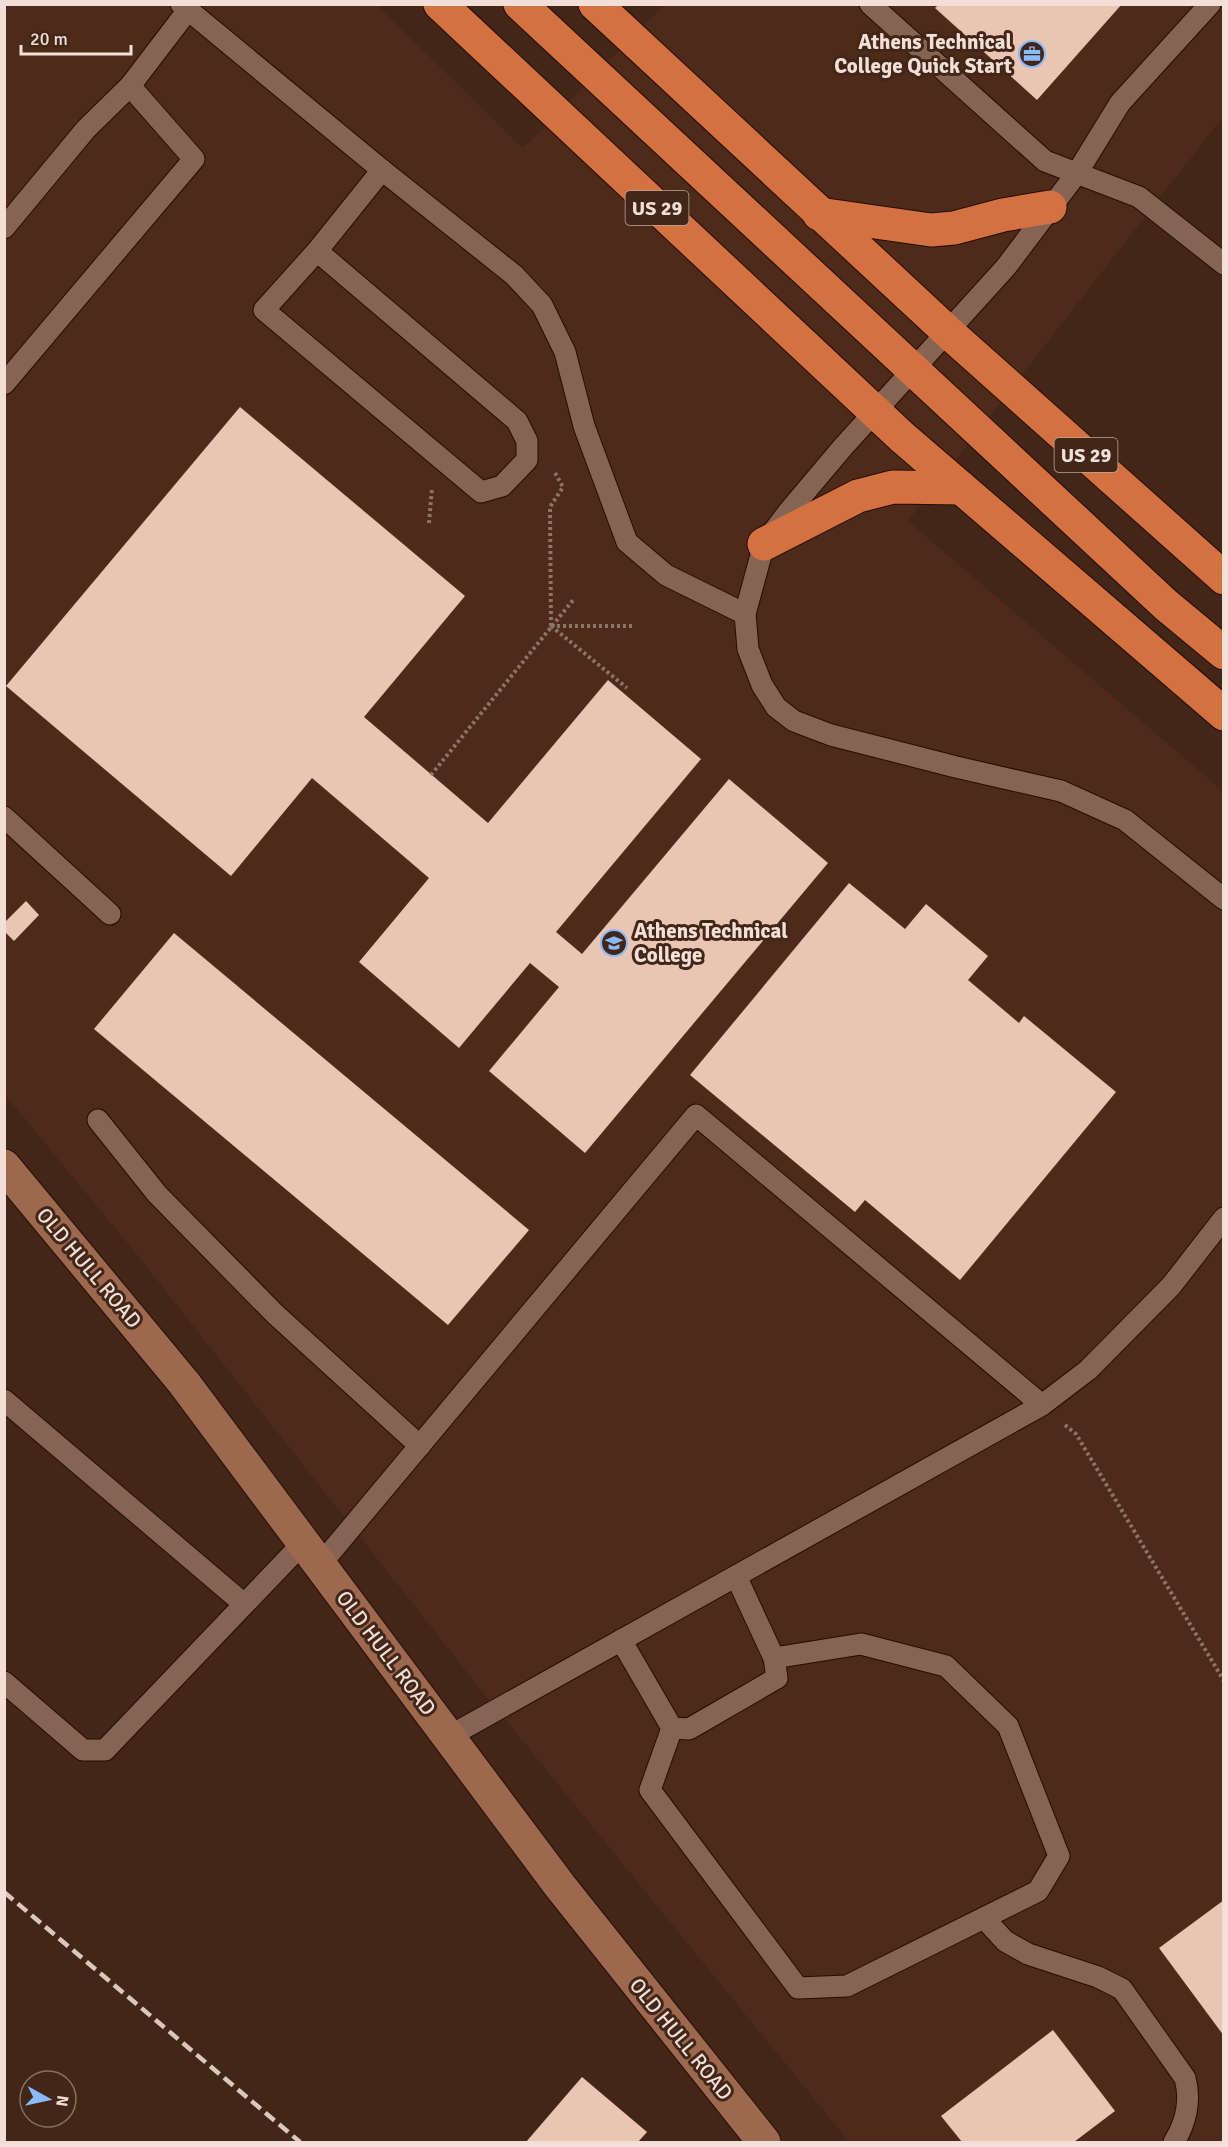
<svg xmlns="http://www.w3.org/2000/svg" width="1228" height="2147" font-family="Signika,sans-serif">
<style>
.built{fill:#4d2a19}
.building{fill:#eac5b3}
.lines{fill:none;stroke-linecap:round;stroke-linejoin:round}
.lane-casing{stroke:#270d02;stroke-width:23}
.secondary-casing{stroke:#270d02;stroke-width:35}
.highway-casing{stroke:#270d02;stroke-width:35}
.path{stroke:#8c7468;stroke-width:4;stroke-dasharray:3 3;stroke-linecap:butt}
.lane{stroke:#856454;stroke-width:21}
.secondary{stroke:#9c684e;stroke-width:33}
.highway{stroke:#d37240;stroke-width:33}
.rail{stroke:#dcc7be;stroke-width:4.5;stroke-dasharray:12 6;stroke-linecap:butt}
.labels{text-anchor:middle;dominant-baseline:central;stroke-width:6;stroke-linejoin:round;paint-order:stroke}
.shield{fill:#422618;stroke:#bea89e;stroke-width:1.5}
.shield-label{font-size:20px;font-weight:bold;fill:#f3dfd7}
.poi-label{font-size:21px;font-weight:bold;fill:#f3dfd7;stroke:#422618;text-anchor:end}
.street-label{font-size:21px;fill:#f3dfd7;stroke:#422618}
</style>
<rect width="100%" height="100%" fill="#422618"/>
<polygon class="built" points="4,5 377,5 523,148 664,5 1223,5 1223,117 908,521 1223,791 1223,2142 849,2142 473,1680 133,1250 5,1095"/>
<g class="building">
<polygon points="939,4 1122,4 1037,100 935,8"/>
<polygon points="240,407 465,596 364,717 488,823 608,680 701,759 556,932 582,954 729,779 828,863 585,1153 489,1071 559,987 530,963 459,1048 359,962 429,878 312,778 231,876 6,686"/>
<polygon points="849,883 905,929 926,904 988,956 968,980 1019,1023 1024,1016 1116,1092 960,1280 865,1200 855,1212 690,1075"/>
<polygon points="26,901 39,915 14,941 4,931 4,923"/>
<polygon points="174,933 529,1230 448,1325 94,1029"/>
<polygon points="1224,1900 1224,2036 1159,1948"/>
<polygon points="1053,2030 1115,2111 1074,2142 962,2142 941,2116"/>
<polygon points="582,2077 647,2132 638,2142 526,2142"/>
</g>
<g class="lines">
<defs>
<g id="lane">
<polyline points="181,4 382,170 514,275 542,305 565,352 584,426 627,542 666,575 745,614"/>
<polyline points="870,4 1045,161 1139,197 1224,264"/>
<polyline points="1210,4 1120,103 1077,173 1006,267 843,447 789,511 764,544 745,614 748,649 762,685 776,707 794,721 831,735 956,767 1061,791 1125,820 1224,899"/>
<polyline points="4,228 86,129 130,86 188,10"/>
<polyline points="317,251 517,421 527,441 527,460 502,486 481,492 264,310 317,251 382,170"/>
<polyline points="4,384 194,159 130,86"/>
<polyline points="4,817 110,914"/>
<polyline points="98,1120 157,1194 275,1314 420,1446"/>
<polyline points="4,1400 244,1604"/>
<polyline points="320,1565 696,1115 1042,1405 1088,1370 1171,1286 1224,1218"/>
<polyline points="621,1640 672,1728 689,1729 777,1678 774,1658 736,1576"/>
<polyline points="4,1682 83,1750 105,1750 303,1543"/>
<polyline points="672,1728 650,1790 798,1988 847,1986 1038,1891 1059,1856 1008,1726 946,1666 861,1644 774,1658"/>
<polyline points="448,1737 1042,1405"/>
<path d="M984,1918L1005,1941L1028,1954L1098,1977L1122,1989L1185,2078C1191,2100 1186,2123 1174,2142"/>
</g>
<polyline id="secondary" points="4,1166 184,1383 560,1886 764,2142"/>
<g id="highway">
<polyline points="440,4 902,437 1224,714"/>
<polyline points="520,4 1166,605 1224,653"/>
<polyline points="595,4 948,332 1224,578"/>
<polyline points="819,214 931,230 954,228 1003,215 1050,207"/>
<polyline points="764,544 858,496 893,487 961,488"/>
</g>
</defs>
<use href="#lane" class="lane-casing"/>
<use href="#secondary" class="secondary-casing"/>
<use href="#highway" class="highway-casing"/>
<g class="path">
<polyline points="429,523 432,488"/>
<polyline points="551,626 550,507 563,487 554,471"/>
<polyline points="551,626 627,688"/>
<polyline points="551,626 634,626"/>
<polyline points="431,775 574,599"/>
<polyline points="1065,1425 1076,1434 1224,1681"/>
</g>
<use href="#lane" class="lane"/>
<use href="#secondary" class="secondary"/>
<use href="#highway" class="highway"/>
<polyline class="rail" points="4,1892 300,2142"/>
</g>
<defs>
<symbol id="office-ring" viewBox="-11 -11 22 22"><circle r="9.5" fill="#422618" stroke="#89bafc" stroke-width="1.5"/><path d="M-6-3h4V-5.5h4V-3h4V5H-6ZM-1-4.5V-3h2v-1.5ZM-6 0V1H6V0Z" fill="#89bafc"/></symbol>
<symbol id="university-ring" viewBox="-11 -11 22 22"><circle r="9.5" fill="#422618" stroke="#89bafc" stroke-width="1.5"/><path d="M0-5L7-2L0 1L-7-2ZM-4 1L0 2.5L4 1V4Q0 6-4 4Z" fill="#89bafc"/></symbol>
</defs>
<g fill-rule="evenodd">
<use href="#office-ring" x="1017" y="39" width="30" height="30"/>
<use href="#university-ring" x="599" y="928" width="30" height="30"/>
</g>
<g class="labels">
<g class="shield">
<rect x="625.5" y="191" width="63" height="34" rx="4.5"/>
<rect x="1054.5" y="438" width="63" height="34" rx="4.5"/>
</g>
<g class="shield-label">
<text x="657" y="208">US 29</text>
<text x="1086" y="455">US 29</text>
</g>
<g class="poi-label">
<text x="1012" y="42">Athens Technical<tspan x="1012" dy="24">College Quick Start</tspan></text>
<text x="634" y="931" text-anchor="start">Athens Technical<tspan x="634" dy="24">College</tspan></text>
</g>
<g class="street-label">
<text transform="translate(89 1268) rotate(50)">OLD HULL ROAD</text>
<text transform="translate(386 1653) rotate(53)">OLD HULL ROAD</text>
<text transform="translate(681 2039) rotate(51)">OLD HULL ROAD</text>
</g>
</g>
<rect width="1228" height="2147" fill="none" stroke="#f3dfd7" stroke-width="12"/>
<g transform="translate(48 2099) rotate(98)"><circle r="28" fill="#422618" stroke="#897064" stroke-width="1.5"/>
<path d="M0-4.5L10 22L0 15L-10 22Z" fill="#89bafc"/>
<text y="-9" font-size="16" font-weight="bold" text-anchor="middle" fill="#f3dfd7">N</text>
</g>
<path d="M21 45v9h110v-9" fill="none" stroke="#f3dfd7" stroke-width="3"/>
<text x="30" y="45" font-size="18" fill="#f3dfd7" stroke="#422618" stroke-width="4.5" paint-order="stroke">20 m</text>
</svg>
